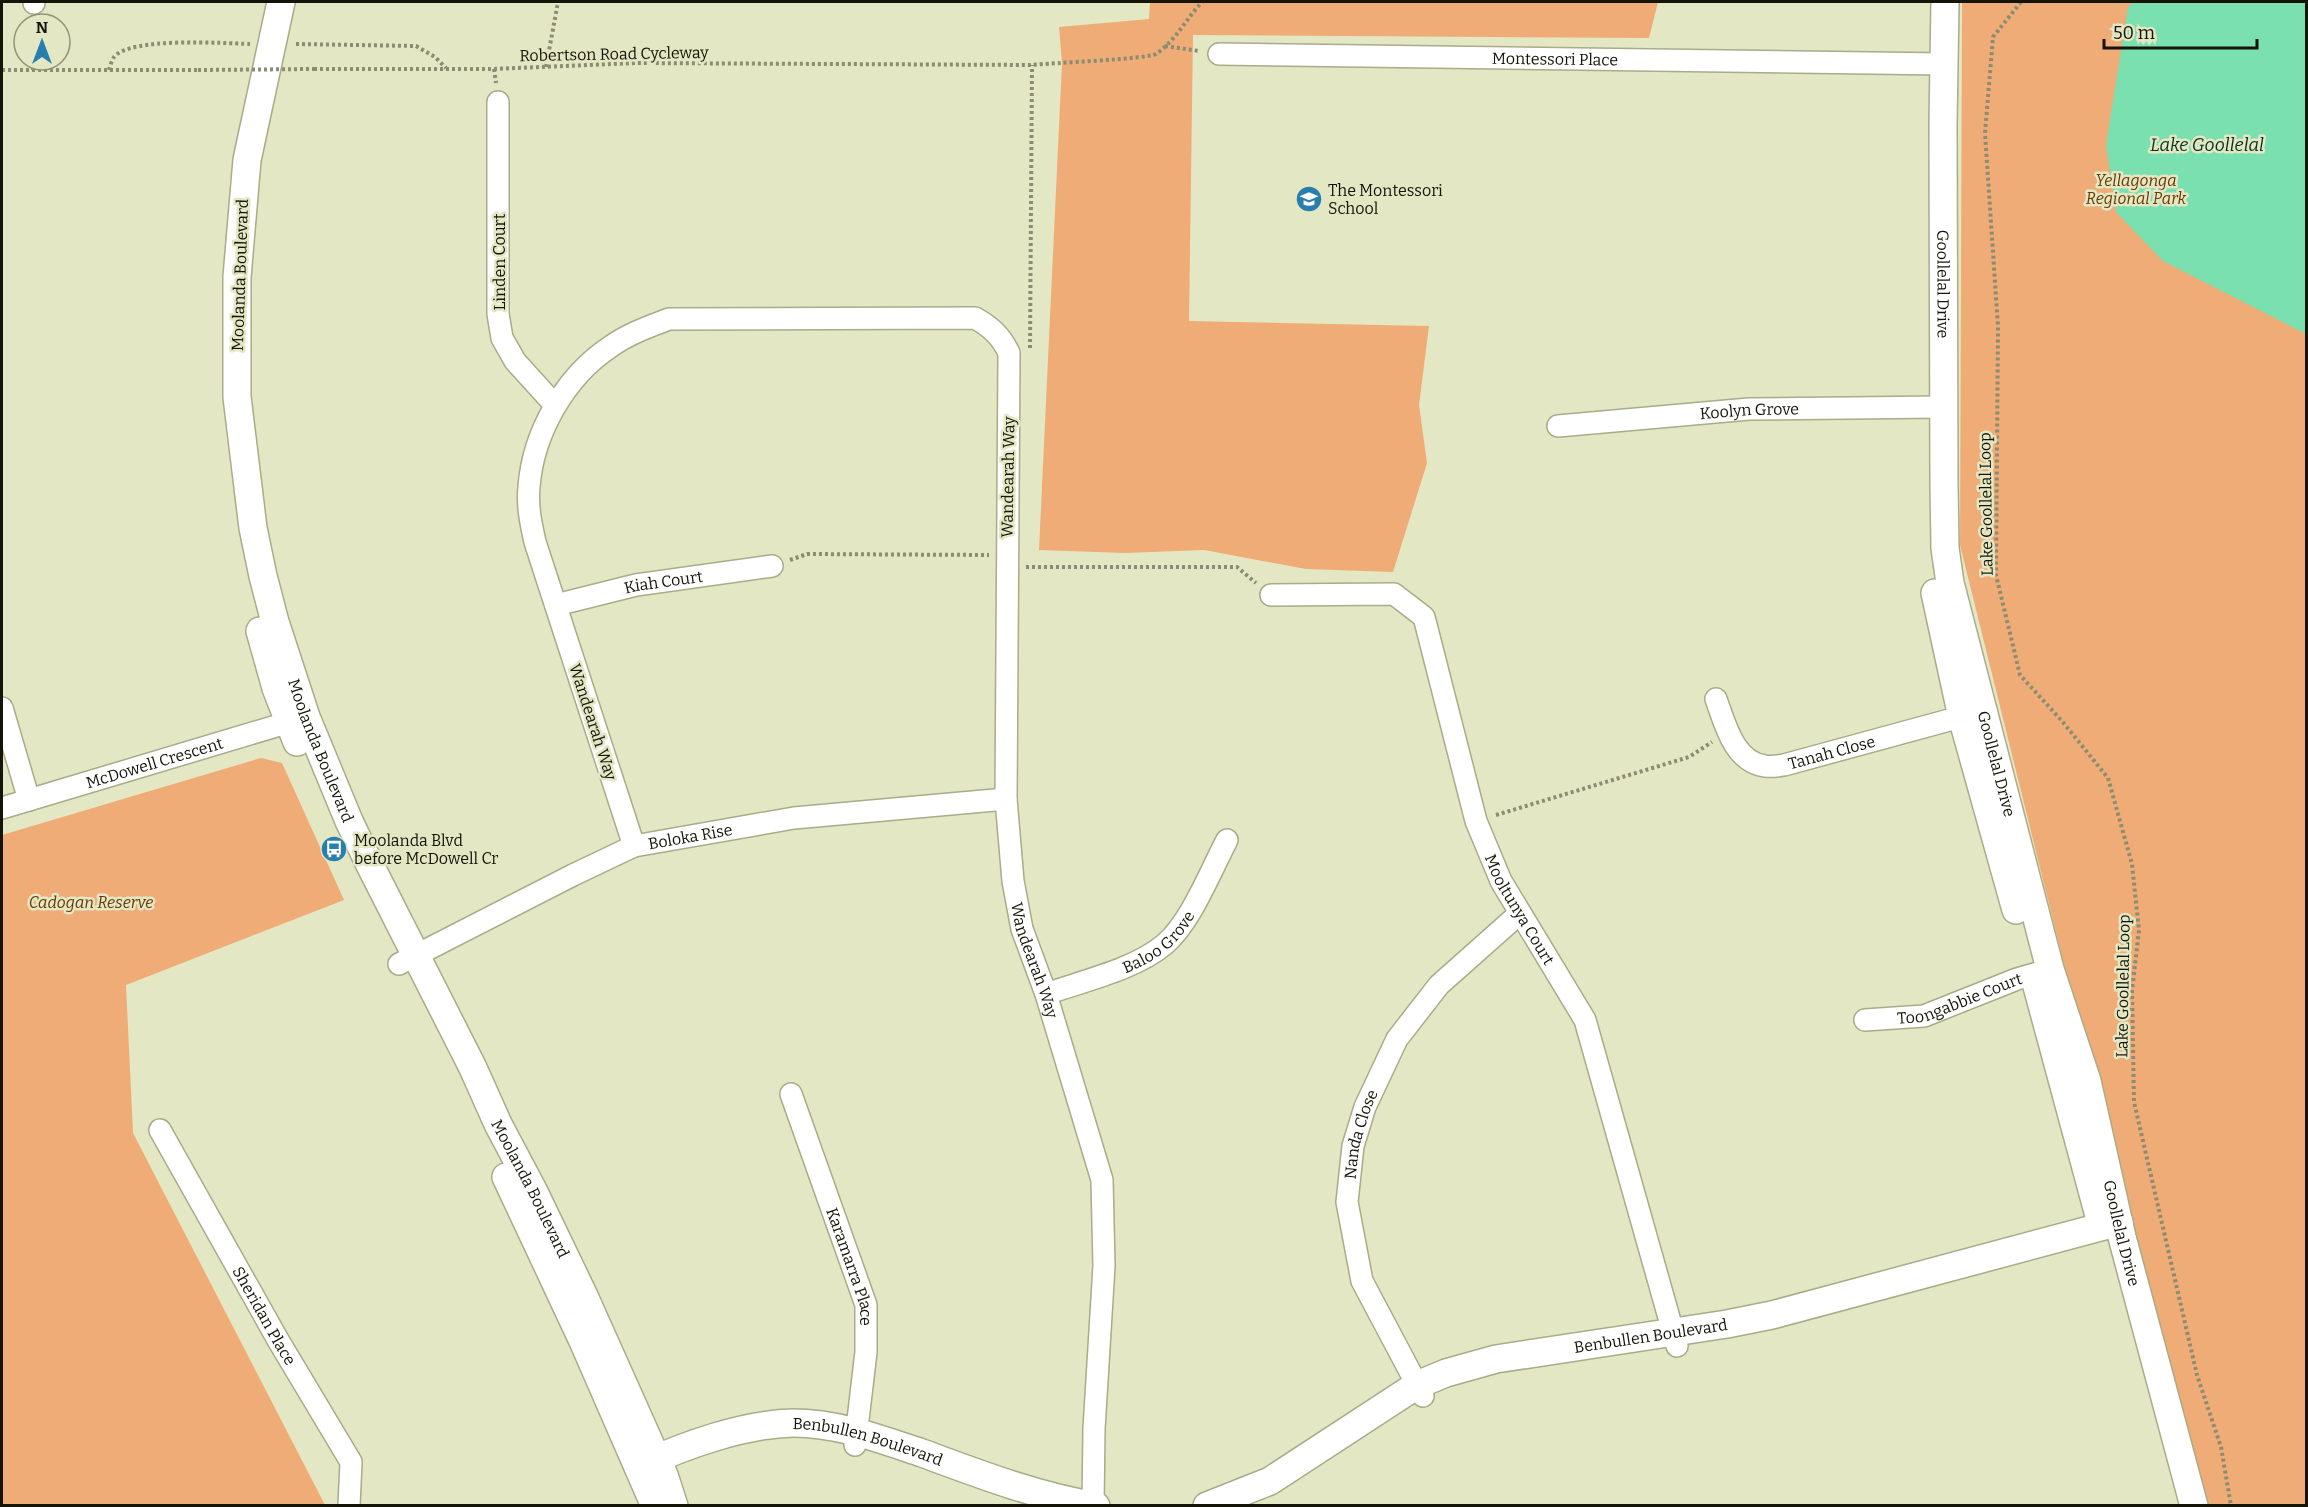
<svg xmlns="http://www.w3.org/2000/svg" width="2308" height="1507" font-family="Bitter,serif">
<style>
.green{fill:#efac76}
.water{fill:#7be0af}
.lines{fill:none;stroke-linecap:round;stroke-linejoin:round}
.minor-casing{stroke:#a9ab89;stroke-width:24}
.tertiary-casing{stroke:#a9ab89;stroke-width:30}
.path{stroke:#8b8c73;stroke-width:4;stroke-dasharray:3 3;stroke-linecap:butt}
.minor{stroke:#fff;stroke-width:21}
.tertiary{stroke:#fff;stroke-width:27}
.path-bridge{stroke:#8b8c73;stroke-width:4;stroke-dasharray:3 3;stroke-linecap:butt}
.labels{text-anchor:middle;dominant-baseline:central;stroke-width:5;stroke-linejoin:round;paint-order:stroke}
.street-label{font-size:16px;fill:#141408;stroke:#e4e7c3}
.park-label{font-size:16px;font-style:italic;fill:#683805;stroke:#e4e7c3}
.poi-label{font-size:16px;fill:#141408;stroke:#e4e7c3;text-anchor:start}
.water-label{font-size:18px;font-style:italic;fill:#043220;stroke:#e4e7c3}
</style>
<rect width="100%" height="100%" fill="#e4e7c3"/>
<g class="green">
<polygon points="1150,2 1658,2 1649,38 1193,35 1189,321 1429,326 1419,405 1427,463 1393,572 1306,569 1204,550 1125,553 1039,550 1062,63 1059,27 1149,19"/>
<polygon points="1962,2 2306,2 2306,1505 2198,1505 1960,545"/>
<polygon points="261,758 282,763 344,900 126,985 133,1133 325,1505 2,1505 2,835"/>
</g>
<polygon class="water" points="2134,2 2306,2 2306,334 2163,261 2116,212 2106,145 2128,7"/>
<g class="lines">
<defs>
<g id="minor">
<polyline points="34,3 34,2"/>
<path id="s1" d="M1219,54L1945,64"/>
<polyline points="498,102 498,314 502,338 515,361 554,404"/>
<path id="s2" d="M1558,426L1749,409L1943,407"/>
<path id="s3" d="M1271,595L1394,594L1424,617L1476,821L1501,881L1585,1020L1677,1346"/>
<path id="s4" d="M556,605L636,585L772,566"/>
<path id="s5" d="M1716,699C1725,724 1734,762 1765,766C1771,767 1778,766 1784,765L1975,713"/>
<polyline points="2,708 29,800"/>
<path id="s6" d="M2,808L303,718"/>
<path id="s7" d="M634,846L535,542C531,524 527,506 529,487C533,433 565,377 610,347C628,334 648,327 669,319L975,318C991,327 1001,336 1009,353L1006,799L1013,881L1022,929L1046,994L1102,1180L1104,1266L1094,1429L1093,1506"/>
<path id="s8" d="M399,964L573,875L634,846L794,818L1006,799"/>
<path id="s9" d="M1046,994C1083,981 1136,969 1165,944C1191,922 1211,870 1227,840"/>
<path id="s10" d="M1865,1020L1924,1016L2017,979L2048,970"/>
<path id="s11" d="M791,1094L866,1305V1352L855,1445"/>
<path id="s12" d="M160,1130L278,1340L351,1462L349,1506"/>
<path id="s13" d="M1423,1396L1362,1281L1347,1202L1353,1146L1365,1107L1397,1039L1439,985L1520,913"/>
</g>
<g id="tertiary">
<path id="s14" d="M281,2L247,160L237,277V397L253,528L263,576L275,622L306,717L349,821L370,865L473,1068L498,1124L534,1192L584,1296L664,1475L674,1506"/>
<path id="s15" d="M1945,2L1943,124L1944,484L1945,548L1950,583L2050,969L2087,1081L2122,1237L2194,1506"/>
<polyline points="1935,593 1962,717 2016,910"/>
<polyline points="260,631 276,688 297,742"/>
<polyline points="2035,979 2101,1223"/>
<polyline points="506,1177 583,1341 655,1506"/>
<path id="s16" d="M640,1466C685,1445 744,1424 793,1423C838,1423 880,1439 922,1453C979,1474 1036,1496 1096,1506"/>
<path id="s17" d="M1207,1506L1270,1481L1417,1385L1446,1373L1496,1359L1727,1324L1772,1315L2119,1222"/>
</g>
</defs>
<use href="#minor" class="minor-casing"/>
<use href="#tertiary" class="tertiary-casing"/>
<g class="path">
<polyline points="2021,2 1993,37 1985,133 1998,327 1996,575 2020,675 2062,721 2108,778 2132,864 2139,930 2132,991 2134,1102 2197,1375 2221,1447 2231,1506"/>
<polyline points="296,44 416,46 435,57 446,68"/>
<polyline points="1165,46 1199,51"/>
<polyline points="546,67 558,2"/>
<path d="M314,69H494L635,63L1032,65C1050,63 1148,59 1156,54C1176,40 1186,19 1202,2"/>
<polyline points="494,69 496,83"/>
<polyline points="2,70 198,70"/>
<polyline points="33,70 33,60"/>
<path d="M109,70C110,66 112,60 114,57C130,37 223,43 250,44"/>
<polyline points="1030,348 1032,65"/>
<polyline points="790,560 807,554 989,555"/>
<polyline points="1026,567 1237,567 1256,583"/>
<polyline points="1496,815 1689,757 1712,742"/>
</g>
<use href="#minor" class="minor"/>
<use href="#tertiary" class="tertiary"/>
<polyline class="path-bridge" points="198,70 314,69"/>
</g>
<defs>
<symbol id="school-disc" viewBox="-11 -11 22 22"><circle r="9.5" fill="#287fae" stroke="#e4e7c3"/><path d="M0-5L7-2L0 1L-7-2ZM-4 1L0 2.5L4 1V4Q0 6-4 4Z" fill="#fff"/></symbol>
<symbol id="bus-disc" viewBox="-11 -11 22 22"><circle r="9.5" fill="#287fae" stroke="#e4e7c3"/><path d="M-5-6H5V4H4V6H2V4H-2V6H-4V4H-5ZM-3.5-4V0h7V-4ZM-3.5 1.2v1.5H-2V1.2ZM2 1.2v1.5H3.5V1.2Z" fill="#fff"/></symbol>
</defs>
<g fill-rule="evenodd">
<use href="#school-disc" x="1294" y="184" width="30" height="30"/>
<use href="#bus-disc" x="319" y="834" width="30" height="30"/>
</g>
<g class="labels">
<g class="street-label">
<text transform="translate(614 54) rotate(-1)">Robertson Road Cycleway</text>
<text stroke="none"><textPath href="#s1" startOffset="336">Montessori Place</textPath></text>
<text transform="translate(499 262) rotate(-90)">Linden Court</text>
<text transform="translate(240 275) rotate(-88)">Moolanda Boulevard</text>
<text stroke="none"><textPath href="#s15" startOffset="282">Goollelal Drive</textPath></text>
<text stroke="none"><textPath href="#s2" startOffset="192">Koolyn Grove</textPath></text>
<text transform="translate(1008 477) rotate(-89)">Wandearah Way</text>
<text transform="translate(1986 504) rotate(-91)">Lake Goollelal Loop</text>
<text stroke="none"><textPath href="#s4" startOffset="110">Kiah Court</textPath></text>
<text transform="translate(593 722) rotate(72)">Wandearah Way</text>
<text stroke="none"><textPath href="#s14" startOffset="764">Moolanda Boulevard</textPath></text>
<text stroke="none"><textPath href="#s5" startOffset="156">Tanah Close</textPath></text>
<text stroke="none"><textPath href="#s6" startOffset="159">McDowell Crescent</textPath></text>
<text stroke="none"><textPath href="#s15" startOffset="768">Goollelal Drive</textPath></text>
<text stroke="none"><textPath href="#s8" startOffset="320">Boloka Rise</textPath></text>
<text stroke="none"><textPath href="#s3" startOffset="470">Mooltunya Court</textPath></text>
<text stroke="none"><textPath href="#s9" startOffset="126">Baloo Grove</textPath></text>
<text stroke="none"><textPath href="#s7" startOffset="1574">Wandearah Way</textPath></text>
<text transform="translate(2123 986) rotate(-89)">Lake Goollelal Loop</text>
<text stroke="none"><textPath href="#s10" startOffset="98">Toongabbie Court</textPath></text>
<text stroke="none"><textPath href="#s13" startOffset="280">Nanda Close</textPath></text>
<text stroke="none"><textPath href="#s14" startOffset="1250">Moolanda Boulevard</textPath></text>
<text stroke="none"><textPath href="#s15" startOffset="1254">Goollelal Drive</textPath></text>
<text stroke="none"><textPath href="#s11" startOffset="183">Karamarra Place</textPath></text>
<text stroke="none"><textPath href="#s12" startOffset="213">Sheridan Place</textPath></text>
<text stroke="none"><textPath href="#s17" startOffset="483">Benbullen Boulevard</textPath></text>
<text stroke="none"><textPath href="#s16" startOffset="237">Benbullen Boulevard</textPath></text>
</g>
<g class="park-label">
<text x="2136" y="180">Yellagonga<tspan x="2136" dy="18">Regional Park</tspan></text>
<text x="91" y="902">Cadogan Reserve</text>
</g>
<g class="poi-label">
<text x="1328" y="190">The Montessori<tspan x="1328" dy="18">School</tspan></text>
<text x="354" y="840">Moolanda Blvd<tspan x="354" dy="18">before McDowell Cr</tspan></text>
</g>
<g class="water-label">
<text x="2207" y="145">Lake Goollelal</text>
</g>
</g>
<rect width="2308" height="1507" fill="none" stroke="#141408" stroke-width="6"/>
<g transform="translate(42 42)"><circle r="28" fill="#e4e7c3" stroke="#919378" stroke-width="1.5"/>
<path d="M0-4.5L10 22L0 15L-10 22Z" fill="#287fae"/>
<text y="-9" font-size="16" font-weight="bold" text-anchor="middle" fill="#141408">N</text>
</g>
<path d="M2104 39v9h153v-9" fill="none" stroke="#141408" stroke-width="3"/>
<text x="2113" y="39" font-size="18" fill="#141408" stroke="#e4e7c3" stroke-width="4.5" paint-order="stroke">50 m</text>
</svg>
